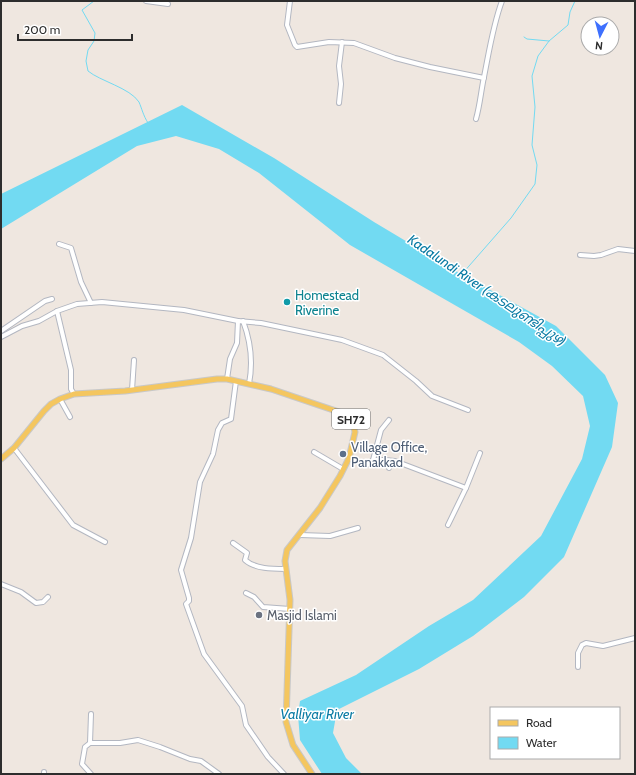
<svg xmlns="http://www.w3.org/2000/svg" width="636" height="775" font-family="Cabin,'Noto Sans Malayalam',sans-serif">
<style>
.water{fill:#72daf2}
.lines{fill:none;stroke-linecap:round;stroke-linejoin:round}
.stream{stroke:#72daf2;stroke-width:1}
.minor-casing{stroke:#b3b7c1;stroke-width:6}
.major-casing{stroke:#c8c8c8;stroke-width:7}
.minor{stroke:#fff;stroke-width:4}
.major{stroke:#f4c65f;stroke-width:5}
.culture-dot{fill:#0f9aa8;stroke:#fff;stroke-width:1.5}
.service-dot{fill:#5c6f8a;stroke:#fff;stroke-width:1.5}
.worship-dot{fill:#6b7280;stroke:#fff;stroke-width:1.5}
.labels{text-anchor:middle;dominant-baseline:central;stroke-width:3;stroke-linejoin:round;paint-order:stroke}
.shield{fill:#fff;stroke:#6c6c6c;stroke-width:1}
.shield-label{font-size:12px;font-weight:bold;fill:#2d2d2d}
.culture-label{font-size:13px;fill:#0d838f;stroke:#fff;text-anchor:start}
.service-label{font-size:13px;fill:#4e5e75;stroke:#fff;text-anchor:start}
.worship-label{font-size:13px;fill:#5b616d;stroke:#fff;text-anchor:start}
.water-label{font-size:14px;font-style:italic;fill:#0a7ba4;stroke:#fff}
</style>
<rect width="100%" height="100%" fill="#efe7e0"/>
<polygon class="water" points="182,105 274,158 374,222 461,274 556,326 605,375 618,403 612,447 564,557 524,597 473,636 419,669 337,710 333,733 346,758 362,774 322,774 300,740 298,715 300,701 356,675 429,626 473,600 541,536 582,459 590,426 583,396 552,366 519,342 350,245 259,173 219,149 176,136 137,146 1,229 1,194"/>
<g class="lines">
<g class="stream">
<path d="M94,1L82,10L95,33L94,41L88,50L86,61L88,71C100,81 130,88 139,102C142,109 143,115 148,123"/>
<polyline points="524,37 527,39 549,41"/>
<polyline points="462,274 511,218 535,184 537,165 532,145 535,107 532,76 538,56 549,41 568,25 570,12 575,1"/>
</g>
<defs>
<g id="minor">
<polyline points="146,1 168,4"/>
<polyline points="290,1 287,25 295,45 297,47 329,42 354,43 395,58 430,67 484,78"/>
<polyline points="339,103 341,84 339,66 342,42"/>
<path d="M476,119C480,105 481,91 484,77C489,52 493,25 502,1"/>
<polyline points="59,244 71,248 81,282 91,303"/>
<polyline points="580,255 594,256 601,255 618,249 635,251"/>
<polyline points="57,311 71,370 71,389 74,394"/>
<path d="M243,321C251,342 253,363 249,384"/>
<polyline points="1,331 45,301 52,299"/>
<polyline points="1,337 22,326 39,321 57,311 77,304 102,302 184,310 238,321"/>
<polyline points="227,379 230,359 237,343 238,321 261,323 342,340 383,355 416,381 432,396 468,410"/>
<polyline points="236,381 231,419 222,423 218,430 213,454 200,482 191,538 181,570 189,598 189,601 186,604 204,654 242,706 246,725 268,757 284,774"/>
<polyline points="132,390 134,360"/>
<polyline points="60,399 70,417"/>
<polyline points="14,448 73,525 105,542"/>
<polyline points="314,452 343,469"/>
<polyline points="349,458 367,465 373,460 385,460 390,465 389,468"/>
<polyline points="373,460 381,430 389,420"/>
<polyline points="385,460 395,461 466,488 448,525"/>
<polyline points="466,488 480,453"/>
<polyline points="300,535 330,536 358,528"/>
<path d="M233,543L247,553L245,560C255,569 273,569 285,569"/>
<polyline points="1,584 21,592 36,603 43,602 48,597"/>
<polyline points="246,593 254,597 263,607 290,609"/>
<polyline points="578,667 578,653 582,645 586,643 603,646 635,638"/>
<polyline points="90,743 91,714"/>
<polyline points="44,774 44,772"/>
<polyline points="91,774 82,764 85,747 90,743 120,743 138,740 160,747 190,759 201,761 219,774"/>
</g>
<polyline id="major" points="1,459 14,448 44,411 51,404 60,399 74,394 125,391 217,379 227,379 271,389 345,414 352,420 355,432 349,458 340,476 320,508 287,550 285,561 290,600 286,722 293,745 312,774"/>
</defs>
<use href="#minor" class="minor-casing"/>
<use href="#major" class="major-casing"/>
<use href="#minor" class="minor"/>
<use href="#major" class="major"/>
</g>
<circle class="culture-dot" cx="287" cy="302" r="4"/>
<circle class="service-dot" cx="343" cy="454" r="4"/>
<circle class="worship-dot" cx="259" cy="615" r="4"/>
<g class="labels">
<rect class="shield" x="332" y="409" width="38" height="20" rx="3"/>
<g class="shield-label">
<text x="351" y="419">SH72</text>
</g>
<g class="culture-label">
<text x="295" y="295">Homestead<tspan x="295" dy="15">Riverine</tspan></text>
</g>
<g class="service-label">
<text x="351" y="447">Village Office,<tspan x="351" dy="15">Panakkad</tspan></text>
</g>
<g class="worship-label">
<text x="267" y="615">Masjid Islami</text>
</g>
<g class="water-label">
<text transform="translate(487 290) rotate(34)">Kadalundi River (കടലുണ്ടിപ്പുഴ)</text>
<text x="317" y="714">Valliyar River</text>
</g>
</g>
<rect width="636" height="775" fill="none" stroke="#2d2d2d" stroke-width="4"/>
<rect x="490" y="707" width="130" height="52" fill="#ffffff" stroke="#ababab"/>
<rect x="498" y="720" width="20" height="6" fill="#f4c65f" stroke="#ababab"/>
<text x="526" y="727" font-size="12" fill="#2d2d2d">Road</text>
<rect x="498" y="737" width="20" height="12" fill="#72daf2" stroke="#ababab"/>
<text x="526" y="747" font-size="12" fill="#2d2d2d">Water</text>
<g transform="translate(600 36) rotate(186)"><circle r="19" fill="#ffffff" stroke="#ababab"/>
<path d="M0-3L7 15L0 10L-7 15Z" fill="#3e70fe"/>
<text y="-6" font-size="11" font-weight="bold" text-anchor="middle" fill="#2d2d2d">N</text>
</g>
<path d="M18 34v6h114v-6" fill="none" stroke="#2d2d2d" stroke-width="2"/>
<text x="24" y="34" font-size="12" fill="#2d2d2d" stroke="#ffffff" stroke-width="3" paint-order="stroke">200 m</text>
</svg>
